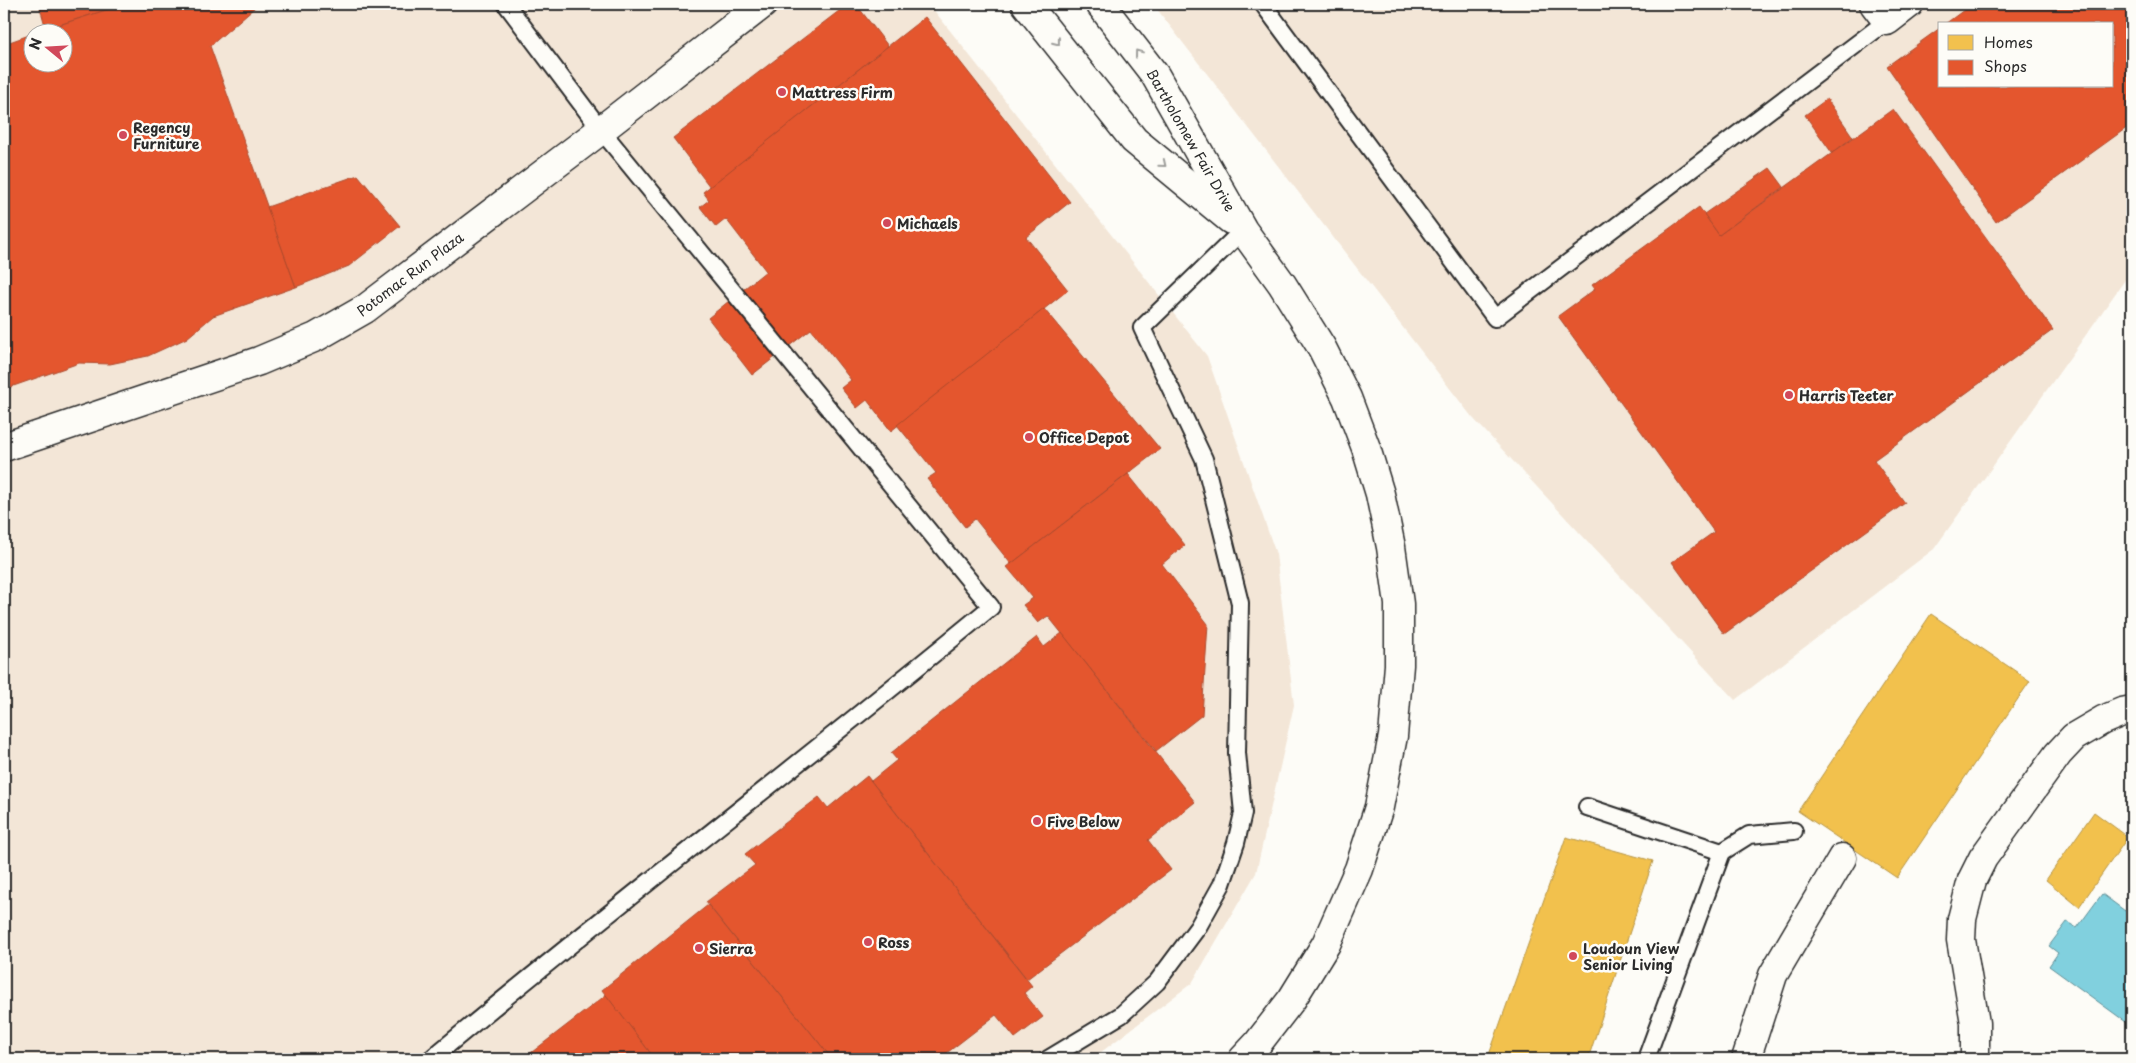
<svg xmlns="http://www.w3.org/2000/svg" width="2136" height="1063" font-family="'Playpen Sans',sans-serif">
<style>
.built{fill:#f3e6d7;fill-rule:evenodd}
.water{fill:#81d0de;stroke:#5f8e96}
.homes{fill:#f2c14e;stroke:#b69444}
.shops{fill:#e4572e;stroke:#ac4a2d}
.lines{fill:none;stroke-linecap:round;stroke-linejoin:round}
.service-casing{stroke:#2b2b2b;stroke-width:20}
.minor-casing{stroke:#2b2b2b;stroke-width:31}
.tertiary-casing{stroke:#2b2b2b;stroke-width:31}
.service{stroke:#fdfcf7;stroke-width:16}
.minor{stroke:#fdfcf7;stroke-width:28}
.tertiary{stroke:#fdfcf7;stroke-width:28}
.oneway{stroke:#9e9e9b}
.poi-dot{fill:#d1495b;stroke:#fdfcf7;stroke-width:2}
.labels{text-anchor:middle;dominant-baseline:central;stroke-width:5;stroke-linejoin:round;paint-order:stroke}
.poi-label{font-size:14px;font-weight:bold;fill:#2b2b2b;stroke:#fdfcf7;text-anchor:start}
.street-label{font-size:14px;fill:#2b2b2b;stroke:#fdfcf7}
</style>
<rect width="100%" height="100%" fill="#fdfcf7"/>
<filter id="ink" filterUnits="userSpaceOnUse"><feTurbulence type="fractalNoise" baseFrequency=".02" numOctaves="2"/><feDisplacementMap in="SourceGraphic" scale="10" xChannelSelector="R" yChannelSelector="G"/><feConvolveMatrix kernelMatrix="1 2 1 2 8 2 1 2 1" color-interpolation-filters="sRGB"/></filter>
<g filter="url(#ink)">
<g class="built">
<path d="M4,4H929L1207,356L1276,554L1294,705L1256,873L1192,983L1092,1059H4ZM32,32H62V62H32Z"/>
<path d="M1153,4H2132V270L1934,549L1735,700L1472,417ZM1940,24H2112V86H1940Z"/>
</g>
<polygon class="water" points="2102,894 2125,911 2132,901 2132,1013 2126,1022 2049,966 2058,953 2049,946 2067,922 2077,928"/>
<g class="homes">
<polygon points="1931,614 2030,681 1897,878 1798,811"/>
<polygon points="2094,812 2128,837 2079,907 2046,880"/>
<polygon points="1566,837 1653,861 1588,1059 1485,1059 1490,1052"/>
</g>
<g class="shops">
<polygon points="39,4 125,4 46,29"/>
<polygon points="125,4 252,4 255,7 210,46 296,287 213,316 187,338 148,356 110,364 79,363 5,389 4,44 32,34 32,62 62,62 62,32 37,32"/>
<polygon points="848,4 856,4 888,46 710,187 673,138"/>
<polygon points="1972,4 2132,4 2132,124 1996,222 1887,66 1940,28 1940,86 2112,86 2112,24 1945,24"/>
<polygon points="925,17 1070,202 1026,237 1068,290 891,431 867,400 857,408 841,388 851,380 811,329 752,375 708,318 766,271 726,219 716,227 700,207 709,200 703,192"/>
<polygon points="1827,99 1853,137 1832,153 1805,115"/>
<polygon points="1893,109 2053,330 1874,460 1905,503 1724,634 1672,562 1714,532 1558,316 1595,289 1592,285 1699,207 1719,235"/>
<polygon points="1770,168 1784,187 1719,235 1704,214"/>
<polygon points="358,175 400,226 349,266 296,287 267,207"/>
<polygon points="1044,309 1160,449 1011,564 975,519 965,527 927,479 936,473 897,425"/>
<polygon points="1128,474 1185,545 1162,564 1208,624 1202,715 1156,751 1048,616 1038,623 1023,605 1033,598 1007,567"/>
<polygon points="1062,633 1195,802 1148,840 1171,870 1027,979 871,781 897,760 891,753 1037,637 1044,647"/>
<polygon points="867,776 1032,986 1024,993 1043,1017 1015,1038 996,1015 939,1059 832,1059 706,902 755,865 745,854 819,797 828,808"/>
<polygon points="708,905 832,1059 655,1059 602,990"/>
<polygon points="606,995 655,1059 523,1059"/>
</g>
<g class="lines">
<defs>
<g id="service">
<polyline points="1263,4 1495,318 1887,21"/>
<polyline points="1587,807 1722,852 1646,1059"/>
<polyline points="1722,852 1749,835 1794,831"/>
<path d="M431,1059C615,905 806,760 991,607L601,130L506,4"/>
<polyline points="1048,1059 1121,1015 1157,982 1198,927 1222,884 1236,843 1243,813 1237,753 1240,603 1204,459 1142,328 1243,230"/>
</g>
<g id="minor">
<polyline points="1874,4 1887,21 1909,4"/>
<polyline points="4,447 259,361 316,337 365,309 601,130 763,4"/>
<polyline points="1746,1059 1773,975 1842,858"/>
<polyline points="1975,1059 1975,1023 1961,940 1962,919 1972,880 1983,858 2058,754 2074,737 2103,720 2122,712 2132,710"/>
</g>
<g id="tertiary">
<polyline points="1026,4 1134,140 1231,220"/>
<polyline points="1100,4 1155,75 1243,230 1282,284 1322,348 1347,398 1366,448 1380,494 1391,547 1399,604 1399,665 1393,736 1379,807 1359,869 1326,944 1292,999 1258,1043 1243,1059"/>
</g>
</defs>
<use href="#service" class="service-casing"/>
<use href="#minor" class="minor-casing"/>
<use href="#tertiary" class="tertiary-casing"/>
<use href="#service" class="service"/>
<use href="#minor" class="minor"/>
<use href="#tertiary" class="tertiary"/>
</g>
<defs><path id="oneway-chevron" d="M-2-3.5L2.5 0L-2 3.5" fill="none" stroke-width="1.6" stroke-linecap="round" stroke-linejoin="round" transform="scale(1.25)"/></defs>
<g class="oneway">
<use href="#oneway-chevron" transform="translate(1057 42) rotate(52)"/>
<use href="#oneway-chevron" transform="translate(1138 53) rotate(-127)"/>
<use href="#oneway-chevron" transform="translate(1163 164) rotate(39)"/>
</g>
</g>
<g class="poi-dot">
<circle cx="782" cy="92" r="5"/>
<circle cx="123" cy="135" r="5"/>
<circle cx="887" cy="223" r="5"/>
<circle cx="1789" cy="395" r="5"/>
<circle cx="1029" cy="437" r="5"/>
<circle cx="1037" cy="821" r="5"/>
<circle cx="868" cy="942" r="5"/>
<circle cx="699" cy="948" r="5"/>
<circle cx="1573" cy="956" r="5"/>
</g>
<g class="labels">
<g class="poi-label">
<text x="792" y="92">Mattress Firm</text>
<text x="133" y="127">Regency<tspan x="133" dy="16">Furniture</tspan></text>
<text x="897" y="223">Michaels</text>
<text x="1799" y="395">Harris Teeter</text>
<text x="1039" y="437">Office Depot</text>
<text x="1047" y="821">Five Below</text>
<text x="878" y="942">Ross</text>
<text x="709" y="948">Sierra</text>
<text x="1583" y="948">Loudoun View<tspan x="1583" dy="16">Senior Living</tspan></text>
</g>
<g class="street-label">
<text transform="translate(1191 140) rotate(60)">Bartholomew Fair Drive</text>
<text transform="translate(410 274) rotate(-37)">Potomac Run Plaza</text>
</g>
</g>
<rect width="2136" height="1063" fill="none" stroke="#fdfcf7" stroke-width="20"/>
<rect x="10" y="10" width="2116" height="1043" fill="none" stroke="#2b2b2b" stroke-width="2" filter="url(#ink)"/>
<rect x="1938" y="22" width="175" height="65" fill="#fdfcf7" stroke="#a9a8a5"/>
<rect x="1948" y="35" width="25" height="15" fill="#f2c14e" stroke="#a9a8a5"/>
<text x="1984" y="48" font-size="15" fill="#2b2b2b">Homes</text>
<rect x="1948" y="60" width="25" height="15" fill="#e4572e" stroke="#a9a8a5"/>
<text x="1984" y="72" font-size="15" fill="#2b2b2b">Shops</text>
<g transform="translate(48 48) rotate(288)"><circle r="24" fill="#fdfcf7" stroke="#a9a8a5"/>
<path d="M0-4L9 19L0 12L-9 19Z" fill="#d1495b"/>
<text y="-8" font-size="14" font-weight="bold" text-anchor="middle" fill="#2b2b2b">N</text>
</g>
</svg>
